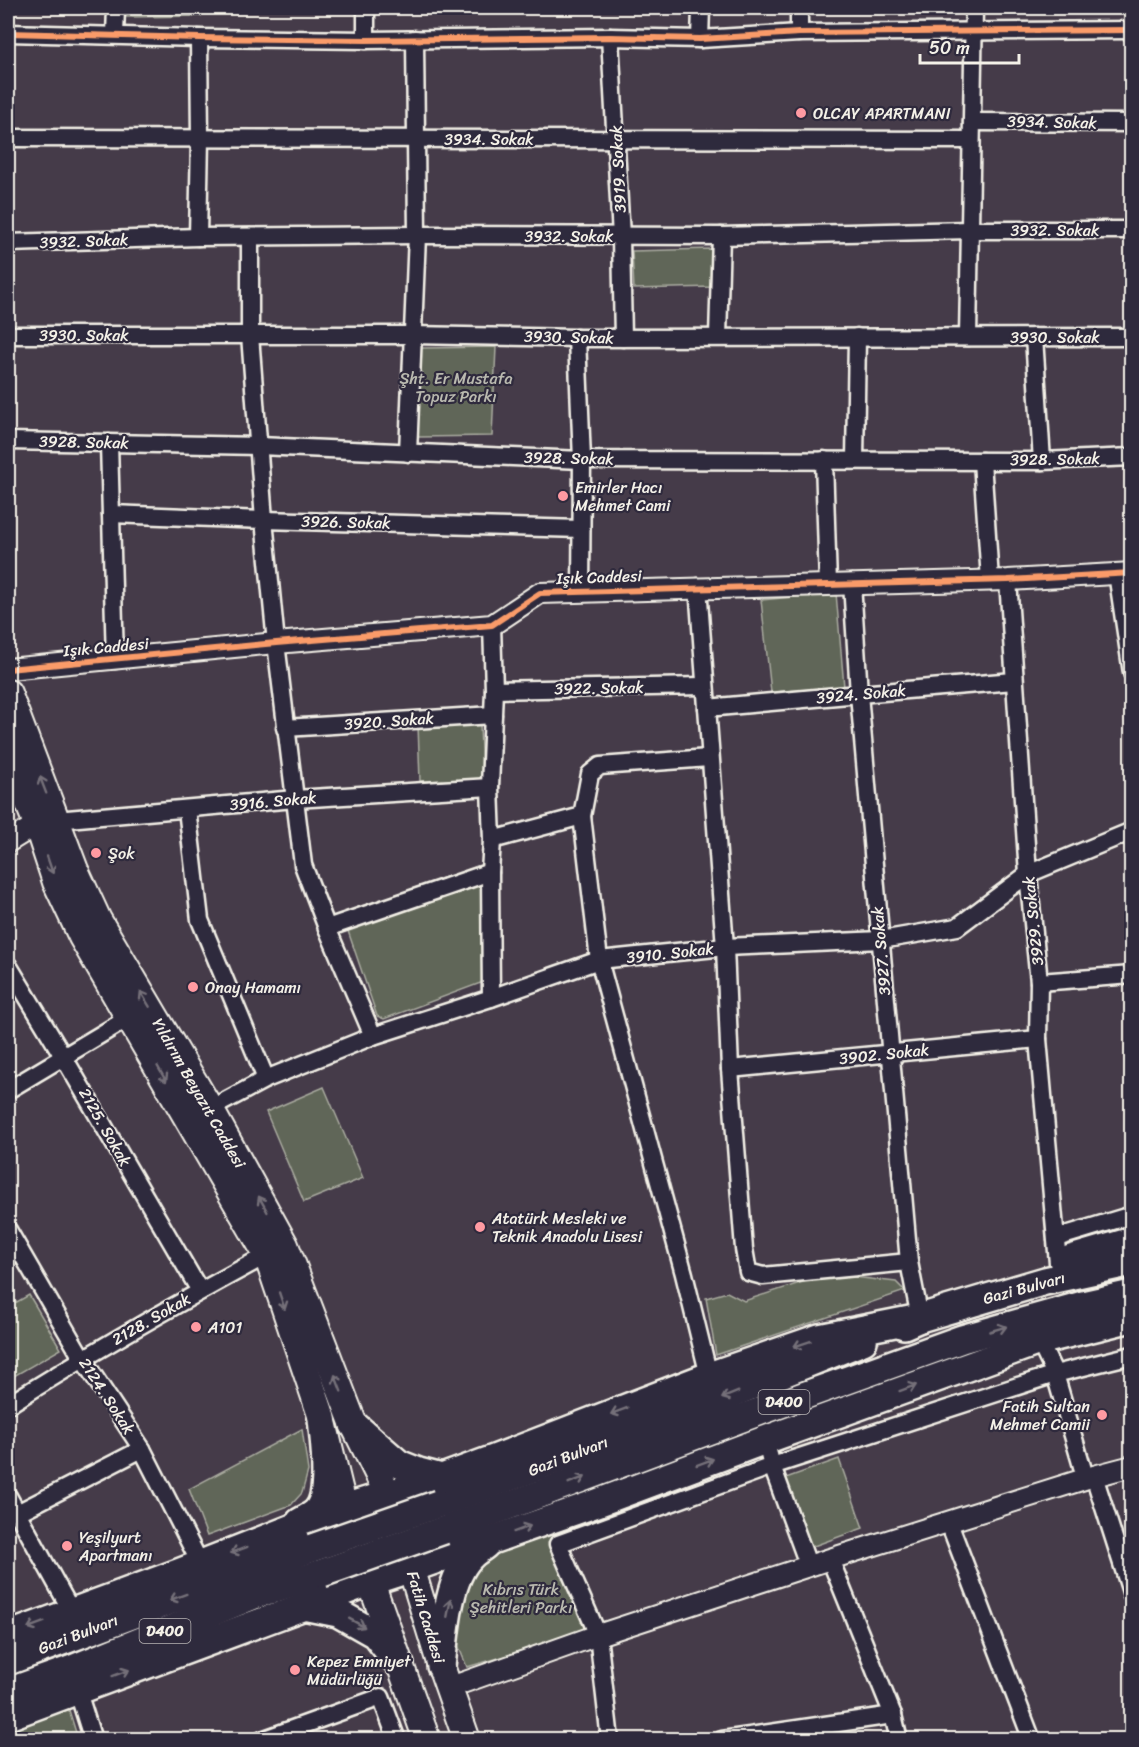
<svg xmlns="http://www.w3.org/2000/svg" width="1139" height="1747" font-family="Sriracha,sans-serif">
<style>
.green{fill:#616659;stroke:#aaaca0;stroke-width:1.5}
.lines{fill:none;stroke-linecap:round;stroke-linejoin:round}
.minor-casing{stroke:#f4f1e8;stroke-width:21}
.tertiary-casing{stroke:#f4f1e8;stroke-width:24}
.primary-casing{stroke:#f4f1e8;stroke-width:30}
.trunk-casing{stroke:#f4f1e8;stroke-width:32}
.minor{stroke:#2f2a3d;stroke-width:16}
.tertiary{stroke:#2f2a3d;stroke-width:20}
.primary{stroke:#2f2a3d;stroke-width:26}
.trunk{stroke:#2f2a3d;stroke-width:27}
.trunk-bridge-casing{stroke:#f4f1e8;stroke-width:32;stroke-linecap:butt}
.trunk-bridge{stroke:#2f2a3d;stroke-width:27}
.cycleway-casing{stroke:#2f2a3d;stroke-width:10}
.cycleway{stroke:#fa9b69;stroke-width:6}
.oneway{stroke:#747079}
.poi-dot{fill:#ff9aa2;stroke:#2f2a3d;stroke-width:2}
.labels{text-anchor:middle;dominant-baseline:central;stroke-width:4.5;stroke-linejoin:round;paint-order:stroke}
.shield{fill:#2f2a3d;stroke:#b9b5b5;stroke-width:1.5}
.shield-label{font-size:15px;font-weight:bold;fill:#f4f1e8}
.poi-label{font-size:16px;fill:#f4f1e8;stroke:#2f2a3d;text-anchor:start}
.street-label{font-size:16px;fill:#f4f1e8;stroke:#2f2a3d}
.park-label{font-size:16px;fill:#b9b9af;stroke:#2f2a3d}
</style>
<rect width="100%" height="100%" fill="#453b49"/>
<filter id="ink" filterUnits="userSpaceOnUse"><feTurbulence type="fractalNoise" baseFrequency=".0167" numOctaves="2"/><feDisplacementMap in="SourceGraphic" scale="12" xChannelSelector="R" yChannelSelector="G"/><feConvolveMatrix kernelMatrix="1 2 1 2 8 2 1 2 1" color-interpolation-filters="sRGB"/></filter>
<g filter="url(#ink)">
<g class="green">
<polygon points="126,8 201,8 201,16 126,17"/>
<polygon points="712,249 713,287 634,289 632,251"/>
<polygon points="496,347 492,436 418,437 417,361 421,348"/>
<polygon points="836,593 844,687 771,692 761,600"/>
<polygon points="480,723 482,779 420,781 418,725"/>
<polygon points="485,883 486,981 384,1019 377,1016 347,928"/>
<polygon points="324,1087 363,1178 304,1202 266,1112"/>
<polygon points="828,1274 896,1282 905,1291 716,1355 706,1298 727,1292 744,1301"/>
<polygon points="29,1295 61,1349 14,1376 8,1364 8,1307"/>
<polygon points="302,1429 308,1471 302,1493 291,1505 207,1536 189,1489"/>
<polygon points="839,1459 863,1528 811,1547 786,1478"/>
<polygon points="551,1534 579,1604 585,1616 583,1634 467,1667 458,1645 459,1604 476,1565 490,1554 539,1536"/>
<polygon points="68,1707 78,1739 8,1740 8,1730"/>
</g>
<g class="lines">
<defs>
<g id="minor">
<polyline points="366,8 366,40"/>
<polyline points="8,33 199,38 366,40 610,37 700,39 799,33 1132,30"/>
<polyline points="799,33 799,8"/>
<polyline points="115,35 116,8"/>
<polyline points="610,37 621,237 623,338"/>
<polyline points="700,39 701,8"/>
<polyline points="972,122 1132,123"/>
<polyline points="8,138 971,140"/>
<polyline points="198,237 200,138 199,38"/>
<polyline points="250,237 250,335 264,520 276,643 303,865 327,928 373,1036"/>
<polyline points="8,243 198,237 417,235 721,236 969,230 1132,230"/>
<polyline points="8,335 412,335 577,338 1132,337"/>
<polyline points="718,337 721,236"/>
<polyline points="968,337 974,8"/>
<polyline points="1034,337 1042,461"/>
<polyline points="577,338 582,460 581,591"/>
<polyline points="8,441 259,446 582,460 1042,461 1132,457"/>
<polyline points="109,443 115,660"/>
<polyline points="408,453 417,235 415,39"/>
<polyline points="824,460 828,584"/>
<polyline points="855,460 857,337"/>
<polyline points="982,461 990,580"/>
<polyline points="111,514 264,520 581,529"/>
<polyline points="1117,573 1132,673"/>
<polyline points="1008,580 1028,874 1039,982 1038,1039 1058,1263"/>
<polyline points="852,583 859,694 909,1262 920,1318"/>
<polyline points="698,587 725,947 730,1069 744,1249 748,1272 763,1276 909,1262"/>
<polyline points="494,690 704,686"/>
<polyline points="707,708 859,694 1014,681"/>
<polyline points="285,728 493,715"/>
<polyline points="187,809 200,920 266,1079"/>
<polyline points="582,816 599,960 684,1274 709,1376"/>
<polyline points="56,820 295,799 490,787"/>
<polyline points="492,840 582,816 590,774 600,766 709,758"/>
<polyline points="327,928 490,872"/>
<polyline points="8,965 63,1056 200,1291"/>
<polyline points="1039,982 1132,975"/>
<polyline points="491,998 490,872 492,840 490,787 494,690 492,625"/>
<polyline points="730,1069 1038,1039"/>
<polyline points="8,1090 130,1017"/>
<polyline points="210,1109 266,1079 373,1036 491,998 599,960 725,947 881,940 957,927 1028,874 1132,831"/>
<polyline points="8,1230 82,1358 142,1449 201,1565"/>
<polyline points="1056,1238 1132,1215"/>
<polyline points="1039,1341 1055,1374 1086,1480"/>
<path d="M8,1405C92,1352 178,1303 267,1255"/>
<polyline points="765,1440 772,1466 809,1567"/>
<polyline points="1094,1476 1132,1595"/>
<polyline points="8,1496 72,1612"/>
<polyline points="17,1513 142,1449"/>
<polyline points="949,1523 1032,1740"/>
<polyline points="830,1559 893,1715 899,1740"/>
<polyline points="77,1689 93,1740"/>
<polyline points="262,1740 381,1697 397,1740"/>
<polyline points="610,1740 598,1635 558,1544 772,1466 1055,1374 1132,1355"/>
<polyline points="722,1740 893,1715"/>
</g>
<g id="tertiary">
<polyline points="8,669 276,643 492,625 540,593 1008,580 1132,573"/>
<polyline points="8,842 37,824"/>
<polyline points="448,1688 598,1635 830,1559 1094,1476 1132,1466"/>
</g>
<g id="primary">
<polyline points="8,693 75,870 98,920 210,1109 285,1245 354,1425 388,1494 394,1513"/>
<polyline points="8,752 37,824 56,882 82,937 267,1255 322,1418 343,1504 427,1740"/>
<polyline points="405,1548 441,1666 467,1740"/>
</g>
<g id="trunk">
<polyline points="1071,1259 1132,1241"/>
<polyline points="904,1325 920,1318 1045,1281 1132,1262"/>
<polyline points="354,1425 399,1464 419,1472 442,1478"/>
<polyline points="438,1504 721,1398 863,1341"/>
<path d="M300,1522C305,1519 312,1516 316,1512C333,1495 324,1441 322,1418"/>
<polyline points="444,1530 739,1419 962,1339 1083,1305 1132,1294"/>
<polyline points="303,1606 338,1613 375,1634 400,1665"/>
<polyline points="8,1636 181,1572 344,1508 442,1478 494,1459 709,1376 819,1338 920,1318"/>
<polyline points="8,1661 312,1548"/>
<path d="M441,1666C445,1634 447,1581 470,1557C474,1552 480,1549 485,1545"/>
<polyline points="8,1692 70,1670 252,1596 322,1573"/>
<polyline points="8,1716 369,1582 412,1568 597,1503 765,1440 1039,1341 1132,1318"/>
</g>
</defs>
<use href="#minor" class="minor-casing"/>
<use href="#tertiary" class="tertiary-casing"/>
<use href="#primary" class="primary-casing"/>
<use href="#trunk" class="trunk-casing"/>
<use href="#minor" class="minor"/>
<use href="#tertiary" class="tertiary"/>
<use href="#primary" class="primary"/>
<use href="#trunk" class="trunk"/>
<defs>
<g id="trunk-bridge">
<polyline points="312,1548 438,1504"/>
<polyline points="322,1573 444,1530"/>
</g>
</defs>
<use href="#trunk-bridge" class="trunk-bridge-casing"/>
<use href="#trunk-bridge" class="trunk-bridge"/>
<defs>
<g id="cycleway">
<polyline points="8,33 199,38 366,40 610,37 700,39 799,33 1132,30"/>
<polyline points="8,669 276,643 492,625 540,593 1008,580 1132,573"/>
</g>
</defs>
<use href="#cycleway" class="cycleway-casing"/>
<use href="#cycleway" class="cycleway"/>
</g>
<defs><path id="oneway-shaft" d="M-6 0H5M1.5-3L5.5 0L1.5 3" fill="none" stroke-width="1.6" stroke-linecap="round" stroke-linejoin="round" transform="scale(1.5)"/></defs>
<g class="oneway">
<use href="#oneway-shaft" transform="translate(43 785) rotate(-111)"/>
<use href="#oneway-shaft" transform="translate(50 865) rotate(71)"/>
<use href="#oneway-shaft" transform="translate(145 999) rotate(-121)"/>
<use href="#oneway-shaft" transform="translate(162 1074) rotate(60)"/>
<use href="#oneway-shaft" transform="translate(263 1204) rotate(-119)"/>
<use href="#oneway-shaft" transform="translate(282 1301) rotate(71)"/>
<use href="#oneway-shaft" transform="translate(998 1329) rotate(-16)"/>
<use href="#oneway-shaft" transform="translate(802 1344) rotate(161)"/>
<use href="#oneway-shaft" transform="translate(338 1383) rotate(-111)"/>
<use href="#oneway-shaft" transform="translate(908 1388) rotate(-20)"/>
<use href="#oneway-shaft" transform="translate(730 1395) rotate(158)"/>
<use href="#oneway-shaft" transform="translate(619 1411) rotate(159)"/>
<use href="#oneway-shaft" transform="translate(705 1462) rotate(-20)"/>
<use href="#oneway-shaft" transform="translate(577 1480) rotate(-21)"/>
<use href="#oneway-shaft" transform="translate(522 1529) rotate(-20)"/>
<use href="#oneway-shaft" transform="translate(239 1550) rotate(159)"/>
<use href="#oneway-shaft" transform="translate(178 1597) rotate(160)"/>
<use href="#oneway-shaft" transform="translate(449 1608) rotate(-79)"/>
<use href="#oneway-shaft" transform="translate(357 1623) rotate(29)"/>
<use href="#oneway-shaft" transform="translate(36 1625) rotate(159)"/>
<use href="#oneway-shaft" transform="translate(121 1673) rotate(-20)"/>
</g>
</g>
<g class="poi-dot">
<circle cx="801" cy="113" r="6"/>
<circle cx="563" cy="496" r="6"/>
<circle cx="96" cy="853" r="6"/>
<circle cx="193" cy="987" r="6"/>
<circle cx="480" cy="1227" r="6"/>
<circle cx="196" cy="1327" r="6"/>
<circle cx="1102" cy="1415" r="6"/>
<circle cx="67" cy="1546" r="6"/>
<circle cx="295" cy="1670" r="6"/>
</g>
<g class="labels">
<g class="shield">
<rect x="758.5" y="1390" width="51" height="24" rx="4.5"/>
<rect x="139.5" y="1619" width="51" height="24" rx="4.5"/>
</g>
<g class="shield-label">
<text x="784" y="1402">D400</text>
<text x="165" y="1631">D400</text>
</g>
<g class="poi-label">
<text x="813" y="113">OLCAY APARTMANI</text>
<text x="575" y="487">Emirler Hacı<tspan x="575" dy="18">Mehmet Cami</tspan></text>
<text x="108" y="853">Şok</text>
<text x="205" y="987">Onay Hamamı</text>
<text x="492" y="1218">Atatürk Mesleki ve<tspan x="492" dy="18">Teknik Anadolu Lisesi</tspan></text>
<text x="208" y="1327">A101</text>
<text x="1090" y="1406" text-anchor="end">Fatih Sultan<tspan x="1090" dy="18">Mehmet Camii</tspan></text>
<text x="79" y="1537">Yeşilyurt<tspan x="79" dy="18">Apartmanı</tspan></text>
<text x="307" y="1661">Kepez Emniyet<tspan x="307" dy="18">Müdürlüğü</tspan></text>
</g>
<g class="street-label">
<text transform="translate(1052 122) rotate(1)">3934. Sokak</text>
<text x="489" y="139">3934. Sokak</text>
<text transform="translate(618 169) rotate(-93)">3919. Sokak</text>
<text x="1055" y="230">3932. Sokak</text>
<text x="569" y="236">3932. Sokak</text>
<text transform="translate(84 241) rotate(-2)">3932. Sokak</text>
<text x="84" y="335">3930. Sokak</text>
<text transform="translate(569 337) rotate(1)">3930. Sokak</text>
<text x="1055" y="337">3930. Sokak</text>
<text transform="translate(84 442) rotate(1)">3928. Sokak</text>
<text transform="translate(569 458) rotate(1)">3928. Sokak</text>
<text transform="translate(1055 459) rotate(-1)">3928. Sokak</text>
<text transform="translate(346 522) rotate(1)">3926. Sokak</text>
<text transform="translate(599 577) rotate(-2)">Işık Caddesi</text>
<text transform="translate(106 647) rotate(-5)">Işık Caddesi</text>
<text transform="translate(599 688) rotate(-1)">3922. Sokak</text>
<text transform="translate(861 694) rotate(-5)">3924. Sokak</text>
<text transform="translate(389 721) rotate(-4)">3920. Sokak</text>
<text transform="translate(273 801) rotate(-5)">3916. Sokak</text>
<text transform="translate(1033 921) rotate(-96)">3929. Sokak</text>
<text transform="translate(881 951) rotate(-95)">3927. Sokak</text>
<text transform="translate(670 953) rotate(-6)">3910. Sokak</text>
<text transform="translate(884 1054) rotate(-6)">3902. Sokak</text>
<text transform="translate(199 1093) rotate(60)">Yıldırım Beyazıt Caddesi</text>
<text transform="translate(105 1127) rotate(60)">2125. Sokak</text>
<text transform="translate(1024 1288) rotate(-15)">Gazi Bulvarı</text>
<text transform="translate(151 1319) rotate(-30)">2128. Sokak</text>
<text transform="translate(107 1396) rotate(57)">2124. Sokak</text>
<text transform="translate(568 1456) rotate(-21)">Gazi Bulvarı</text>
<text transform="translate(426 1617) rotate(73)">Fatih Caddesi</text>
<text transform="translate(78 1634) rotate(-21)">Gazi Bulvarı</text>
</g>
<g class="park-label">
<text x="456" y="378">Şht. Er Mustafa<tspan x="456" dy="18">Topuz Parkı</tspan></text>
<text x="521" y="1589">Kıbrıs Türk<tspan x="521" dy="18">Şehitleri Parkı</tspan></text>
</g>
</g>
<rect width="1139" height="1747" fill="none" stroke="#2f2a3d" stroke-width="30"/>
<rect x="15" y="15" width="1109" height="1717" fill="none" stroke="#f4f1e8" stroke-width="2" filter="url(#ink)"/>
<path d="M920 54v9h99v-9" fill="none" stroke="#f4f1e8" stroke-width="3"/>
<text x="929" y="54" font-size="18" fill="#f4f1e8" stroke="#2f2a3d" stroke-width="4.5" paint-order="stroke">50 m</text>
</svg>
